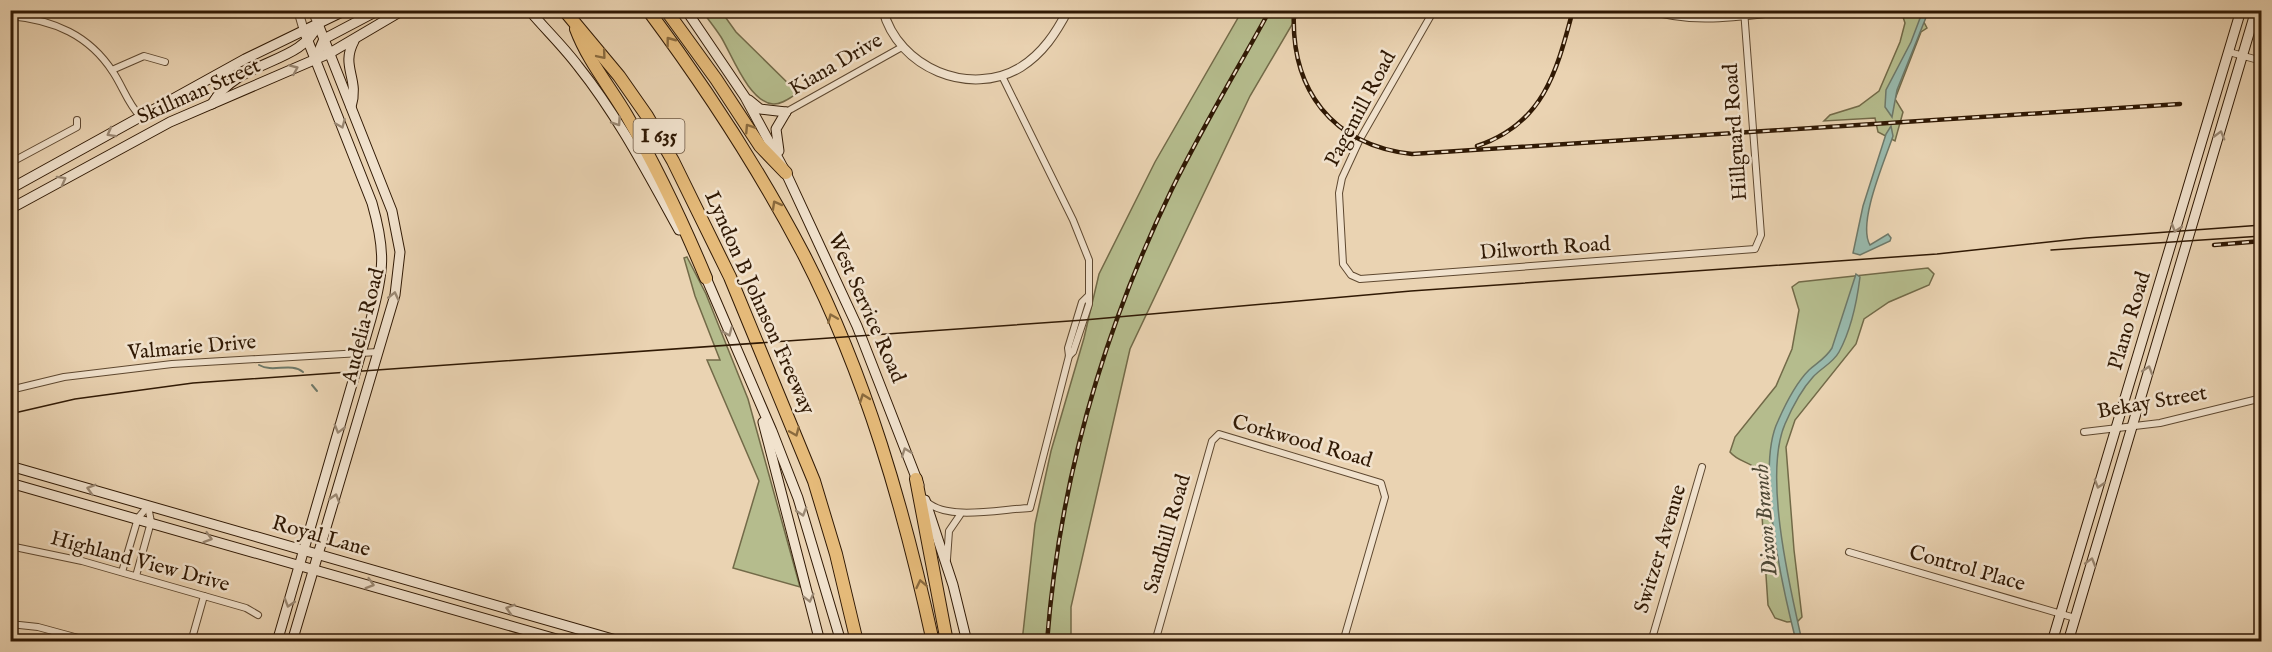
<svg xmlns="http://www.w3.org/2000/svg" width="2272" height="652" font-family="'IM FELL English',serif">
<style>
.green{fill:#b5bc8d;stroke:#726a48;stroke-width:1.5}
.water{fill:#98b8ab;stroke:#6e7868;stroke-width:1.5}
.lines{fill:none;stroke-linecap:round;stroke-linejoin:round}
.stream{stroke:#6e7868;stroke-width:2}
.minor-casing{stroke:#5e4830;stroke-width:8}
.tertiary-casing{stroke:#5e4830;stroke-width:10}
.secondary-casing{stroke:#301904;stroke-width:11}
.motorway-casing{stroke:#301904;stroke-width:14}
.minor{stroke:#f1e2cd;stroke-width:6}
.tertiary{stroke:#f1e2cd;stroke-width:8}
.secondary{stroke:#f1e2cd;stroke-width:9}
.motorway{stroke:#e5ba79;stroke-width:12}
.tram{stroke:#301904;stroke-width:1.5}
.rail-casing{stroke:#301904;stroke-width:4.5}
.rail{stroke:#f1e2cd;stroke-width:2;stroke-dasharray:7;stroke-linecap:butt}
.oneway{stroke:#8a6a3e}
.oneway2{stroke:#9a8873}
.labels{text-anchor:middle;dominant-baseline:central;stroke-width:5;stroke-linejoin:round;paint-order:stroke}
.shield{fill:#f1e2cd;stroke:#6a5540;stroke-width:1.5}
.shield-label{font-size:20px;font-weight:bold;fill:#301904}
.street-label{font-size:21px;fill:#301904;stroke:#f1e2cd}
.water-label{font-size:22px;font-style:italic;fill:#4f4936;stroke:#f1e2cd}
</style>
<rect width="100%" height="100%" fill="#ead3b2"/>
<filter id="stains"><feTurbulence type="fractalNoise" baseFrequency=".00333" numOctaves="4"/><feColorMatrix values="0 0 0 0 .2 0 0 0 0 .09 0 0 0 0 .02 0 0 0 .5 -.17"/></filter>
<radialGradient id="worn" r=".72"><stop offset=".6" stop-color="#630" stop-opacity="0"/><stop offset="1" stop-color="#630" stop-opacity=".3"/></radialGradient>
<g class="green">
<path d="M702,11H721L736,32L798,93C791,97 782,105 773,104C749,102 732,55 721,37C715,28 708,19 702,11Z"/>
<polygon points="1242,11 1300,11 1250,96 1130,349 1071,607 1071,641 1022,642 1035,524 1051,451 1084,338 1099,274 1155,162"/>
<polygon points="1901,11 1918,11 1927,28 1921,32 1895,99 1903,112 1895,141 1878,132 1875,118 1824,121 1830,115 1859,106 1879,91 1900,42 1905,23"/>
<polygon points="687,257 706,294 748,399 800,587 733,568 759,481 707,360 720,360 695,296 684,258"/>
<path d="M1928,268L1934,274L1929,285L1889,302L1864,319L1856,344L1795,420L1786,447L1794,550L1802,617L1798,621L1787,622L1775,618L1768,605L1759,471C1751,462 1738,462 1730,452L1735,437L1776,386L1792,349L1799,310L1792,287L1799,282Z"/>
</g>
<g class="water">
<polygon points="1922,13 1927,15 1897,90 1892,117 1885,107 1886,90 1911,42"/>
<path d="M1891,126L1893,136C1885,160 1857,223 1870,245L1888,234L1891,238L1890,241L1860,255L1853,253L1863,206L1886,134Z"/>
<path d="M1856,274L1860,277C1857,301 1851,330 1839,352C1833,363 1821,368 1813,377C1802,389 1791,410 1785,424C1763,475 1790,588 1802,641H1796C1783,590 1755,468 1778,421C1785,405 1797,382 1809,370C1818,362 1826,358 1832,348Z"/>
</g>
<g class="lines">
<g class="stream">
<path d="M259,365C273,373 291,362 303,372"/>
<polyline points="312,385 317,391"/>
</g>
<defs>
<g id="minor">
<polyline points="1434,10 1360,139 1342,178 1339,193 1343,264 1351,275 1360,279 1755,249 1761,235 1744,10"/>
<path d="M1649,10C1696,27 1753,14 1802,10"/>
<path d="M10,16C54,20 89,35 113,72C123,87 128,104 140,116"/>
<polyline points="2229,52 2262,61"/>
<polyline points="112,70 144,56 165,62"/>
<polyline points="1002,76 1073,220 1089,260 1089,304 1073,352 1069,356"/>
<polyline points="786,112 902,47"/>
<polyline points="10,163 77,127 77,120"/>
<polyline points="10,390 64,377 172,364 378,352"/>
<polyline points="2084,432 2160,423 2262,398"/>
<path d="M927,502C948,521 1001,509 1030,508L1069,356L1068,348L1082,302L1087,297"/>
<polyline points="10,546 82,561 246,608 258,615"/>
<polyline points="1849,552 2075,618"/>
<polyline points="947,559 949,531 960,515"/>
<polyline points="122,572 138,518 148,506"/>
<polyline points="136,576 151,522 148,506"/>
<polyline points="10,624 38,627 93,642"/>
<polyline points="191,642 204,596"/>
<polyline points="1155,642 1212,441 1219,434 1381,483 1385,497 1343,642"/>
<polyline points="1651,642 1702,467"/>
</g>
<g id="tertiary">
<polyline points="298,10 304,31"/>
<polyline points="312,10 318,24"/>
<path d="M883,10C898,68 970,98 1021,67C1043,53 1056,33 1068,10"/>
</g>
<g id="secondary">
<path d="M529,10C545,29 563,46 578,66C618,116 648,174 679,230"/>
<polyline points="686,10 745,97 786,173 857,326 919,485"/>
<polyline points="315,60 324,39 379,10"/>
<polyline points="749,100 760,109 786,112"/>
<path d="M212,104C238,59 302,65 318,24"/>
<path d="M351,107C360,78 340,67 354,41"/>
<polyline points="779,151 776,129 786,112"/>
<polyline points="10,189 245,59 346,10"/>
<polyline points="10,209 170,122 330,53 403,10"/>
<polyline points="704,273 772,431 798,498 841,642"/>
<polyline points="763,422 820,642"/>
<polyline points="10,466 623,642"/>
<polyline points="10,483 567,642"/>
<polyline points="925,500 953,585 967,642"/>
<path d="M277,642L371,319C384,271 386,252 372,203L304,31"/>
<polyline points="292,642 395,295 400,252 392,211 318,24"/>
<polyline points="2052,642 2241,10"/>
<polyline points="2068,642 2256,10"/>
</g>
<g id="motorway">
<polyline points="564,10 619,76 647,116 673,161 730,277 814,481 836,554 857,642"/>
<path d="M648,10C706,88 759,169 804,255C866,376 904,509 933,642"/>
<polyline points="666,10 716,79 760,146 786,173"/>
<path d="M576,29C588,61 610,87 627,116C657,168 683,223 706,278"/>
<polyline points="916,479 947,642"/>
</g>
</defs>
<use href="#minor" class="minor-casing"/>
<use href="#tertiary" class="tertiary-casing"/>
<use href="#secondary" class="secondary-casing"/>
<use href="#motorway" class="motorway-casing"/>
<use href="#minor" class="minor"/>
<use href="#tertiary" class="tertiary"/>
<use href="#secondary" class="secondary"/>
<use href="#motorway" class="motorway"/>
<g class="tram">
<polyline points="2051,250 2262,236"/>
<polyline points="10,414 75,399 193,383 1084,320 1411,291 1937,254 2086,238 2262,225"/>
</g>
<defs>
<g id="rail">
<path d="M1294,10C1290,90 1332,145 1412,154L2180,104"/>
<path d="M1477,146C1544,124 1557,70 1573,10"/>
<polyline points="2214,245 2262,241"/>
<path d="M1047,642C1059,484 1103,331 1172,189C1202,128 1237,70 1270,10"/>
</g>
</defs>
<use href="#rail" class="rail-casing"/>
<use href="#rail" class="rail"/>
</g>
<defs><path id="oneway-chevron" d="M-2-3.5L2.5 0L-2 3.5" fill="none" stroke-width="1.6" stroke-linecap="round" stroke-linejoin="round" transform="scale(1.5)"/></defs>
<g class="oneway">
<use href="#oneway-chevron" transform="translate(670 41) rotate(-127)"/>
<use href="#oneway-chevron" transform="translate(602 55) rotate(50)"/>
<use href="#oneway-chevron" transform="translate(749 128) rotate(-123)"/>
<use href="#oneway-chevron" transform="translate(776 205) rotate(-119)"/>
<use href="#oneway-chevron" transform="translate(832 318) rotate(-113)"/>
<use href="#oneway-chevron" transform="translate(864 398) rotate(-110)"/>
<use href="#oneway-chevron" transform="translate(795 432) rotate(67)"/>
<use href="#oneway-chevron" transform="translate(921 584) rotate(-102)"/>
</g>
<g class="oneway2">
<use href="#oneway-chevron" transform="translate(294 69) rotate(-23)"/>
<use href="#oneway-chevron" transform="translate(617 122) rotate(56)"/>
<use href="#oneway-chevron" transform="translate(341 124) rotate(67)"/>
<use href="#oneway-chevron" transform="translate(111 133) rotate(151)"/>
<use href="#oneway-chevron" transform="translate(2220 135) rotate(-74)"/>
<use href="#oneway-chevron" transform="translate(62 180) rotate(-29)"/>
<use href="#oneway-chevron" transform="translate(2176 228) rotate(107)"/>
<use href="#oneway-chevron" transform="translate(394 296) rotate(-77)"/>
<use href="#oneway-chevron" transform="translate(728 332) rotate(67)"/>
<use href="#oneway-chevron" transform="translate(2148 370) rotate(-73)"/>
<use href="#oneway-chevron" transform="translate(339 429) rotate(106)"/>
<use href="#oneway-chevron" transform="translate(906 452) rotate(-110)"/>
<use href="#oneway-chevron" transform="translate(2099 484) rotate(107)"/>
<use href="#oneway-chevron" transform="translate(91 489) rotate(-164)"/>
<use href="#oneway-chevron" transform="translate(335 498) rotate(-73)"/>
<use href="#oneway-chevron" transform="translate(802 512) rotate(73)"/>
<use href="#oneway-chevron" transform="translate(208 538) rotate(16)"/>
<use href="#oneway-chevron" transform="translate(2091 562) rotate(-74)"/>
<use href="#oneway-chevron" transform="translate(370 584) rotate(16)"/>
<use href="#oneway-chevron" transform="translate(809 598) rotate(76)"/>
<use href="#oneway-chevron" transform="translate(289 603) rotate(107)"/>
<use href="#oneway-chevron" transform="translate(510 609) rotate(-164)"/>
</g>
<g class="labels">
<rect class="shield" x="633.5" y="119" width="51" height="34" rx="4.5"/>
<g class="shield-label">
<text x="659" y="136">I 635</text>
</g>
<g class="street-label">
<text transform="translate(836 65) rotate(-30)">Kiana Drive</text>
<text transform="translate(199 92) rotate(-24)">Skillman Street</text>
<text transform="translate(1361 109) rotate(-62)">Pagemill Road</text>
<text transform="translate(1736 132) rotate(-94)">Hillguard Road</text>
<text transform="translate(1545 249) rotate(-4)">Dilworth Road</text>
<text transform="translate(759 303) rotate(66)">Lyndon B Johnson Freeway</text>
<text transform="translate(866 308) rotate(66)">West Service Road</text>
<text transform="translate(2130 321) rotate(-73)">Plano Road</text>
<text transform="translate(364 326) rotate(-76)">Audelia Road</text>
<text transform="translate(192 348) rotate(-5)">Valmarie Drive</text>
<text transform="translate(2152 403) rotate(-10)">Bekay Street</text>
<text transform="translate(1302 442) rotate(16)">Corkwood Road</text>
<text transform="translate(1168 534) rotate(-74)">Sandhill Road</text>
<text transform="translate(321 537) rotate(16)">Royal Lane</text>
<text transform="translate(1661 549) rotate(-73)">Switzer Avenue</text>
<text transform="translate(140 562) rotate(15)">Highland View Drive</text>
<text transform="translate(1967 569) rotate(16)">Control Place</text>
</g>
<g class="water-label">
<text transform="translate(1766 520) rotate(-95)">Dixon Branch</text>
</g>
</g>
<rect width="2272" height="652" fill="none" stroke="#ead3b2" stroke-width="36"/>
<rect x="12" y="12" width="2248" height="628" fill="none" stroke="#301904" stroke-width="3"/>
<rect x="18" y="18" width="2236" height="616" fill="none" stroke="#301904" stroke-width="1.5"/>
<rect width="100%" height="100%" filter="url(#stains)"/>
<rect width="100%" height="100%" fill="url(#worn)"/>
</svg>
